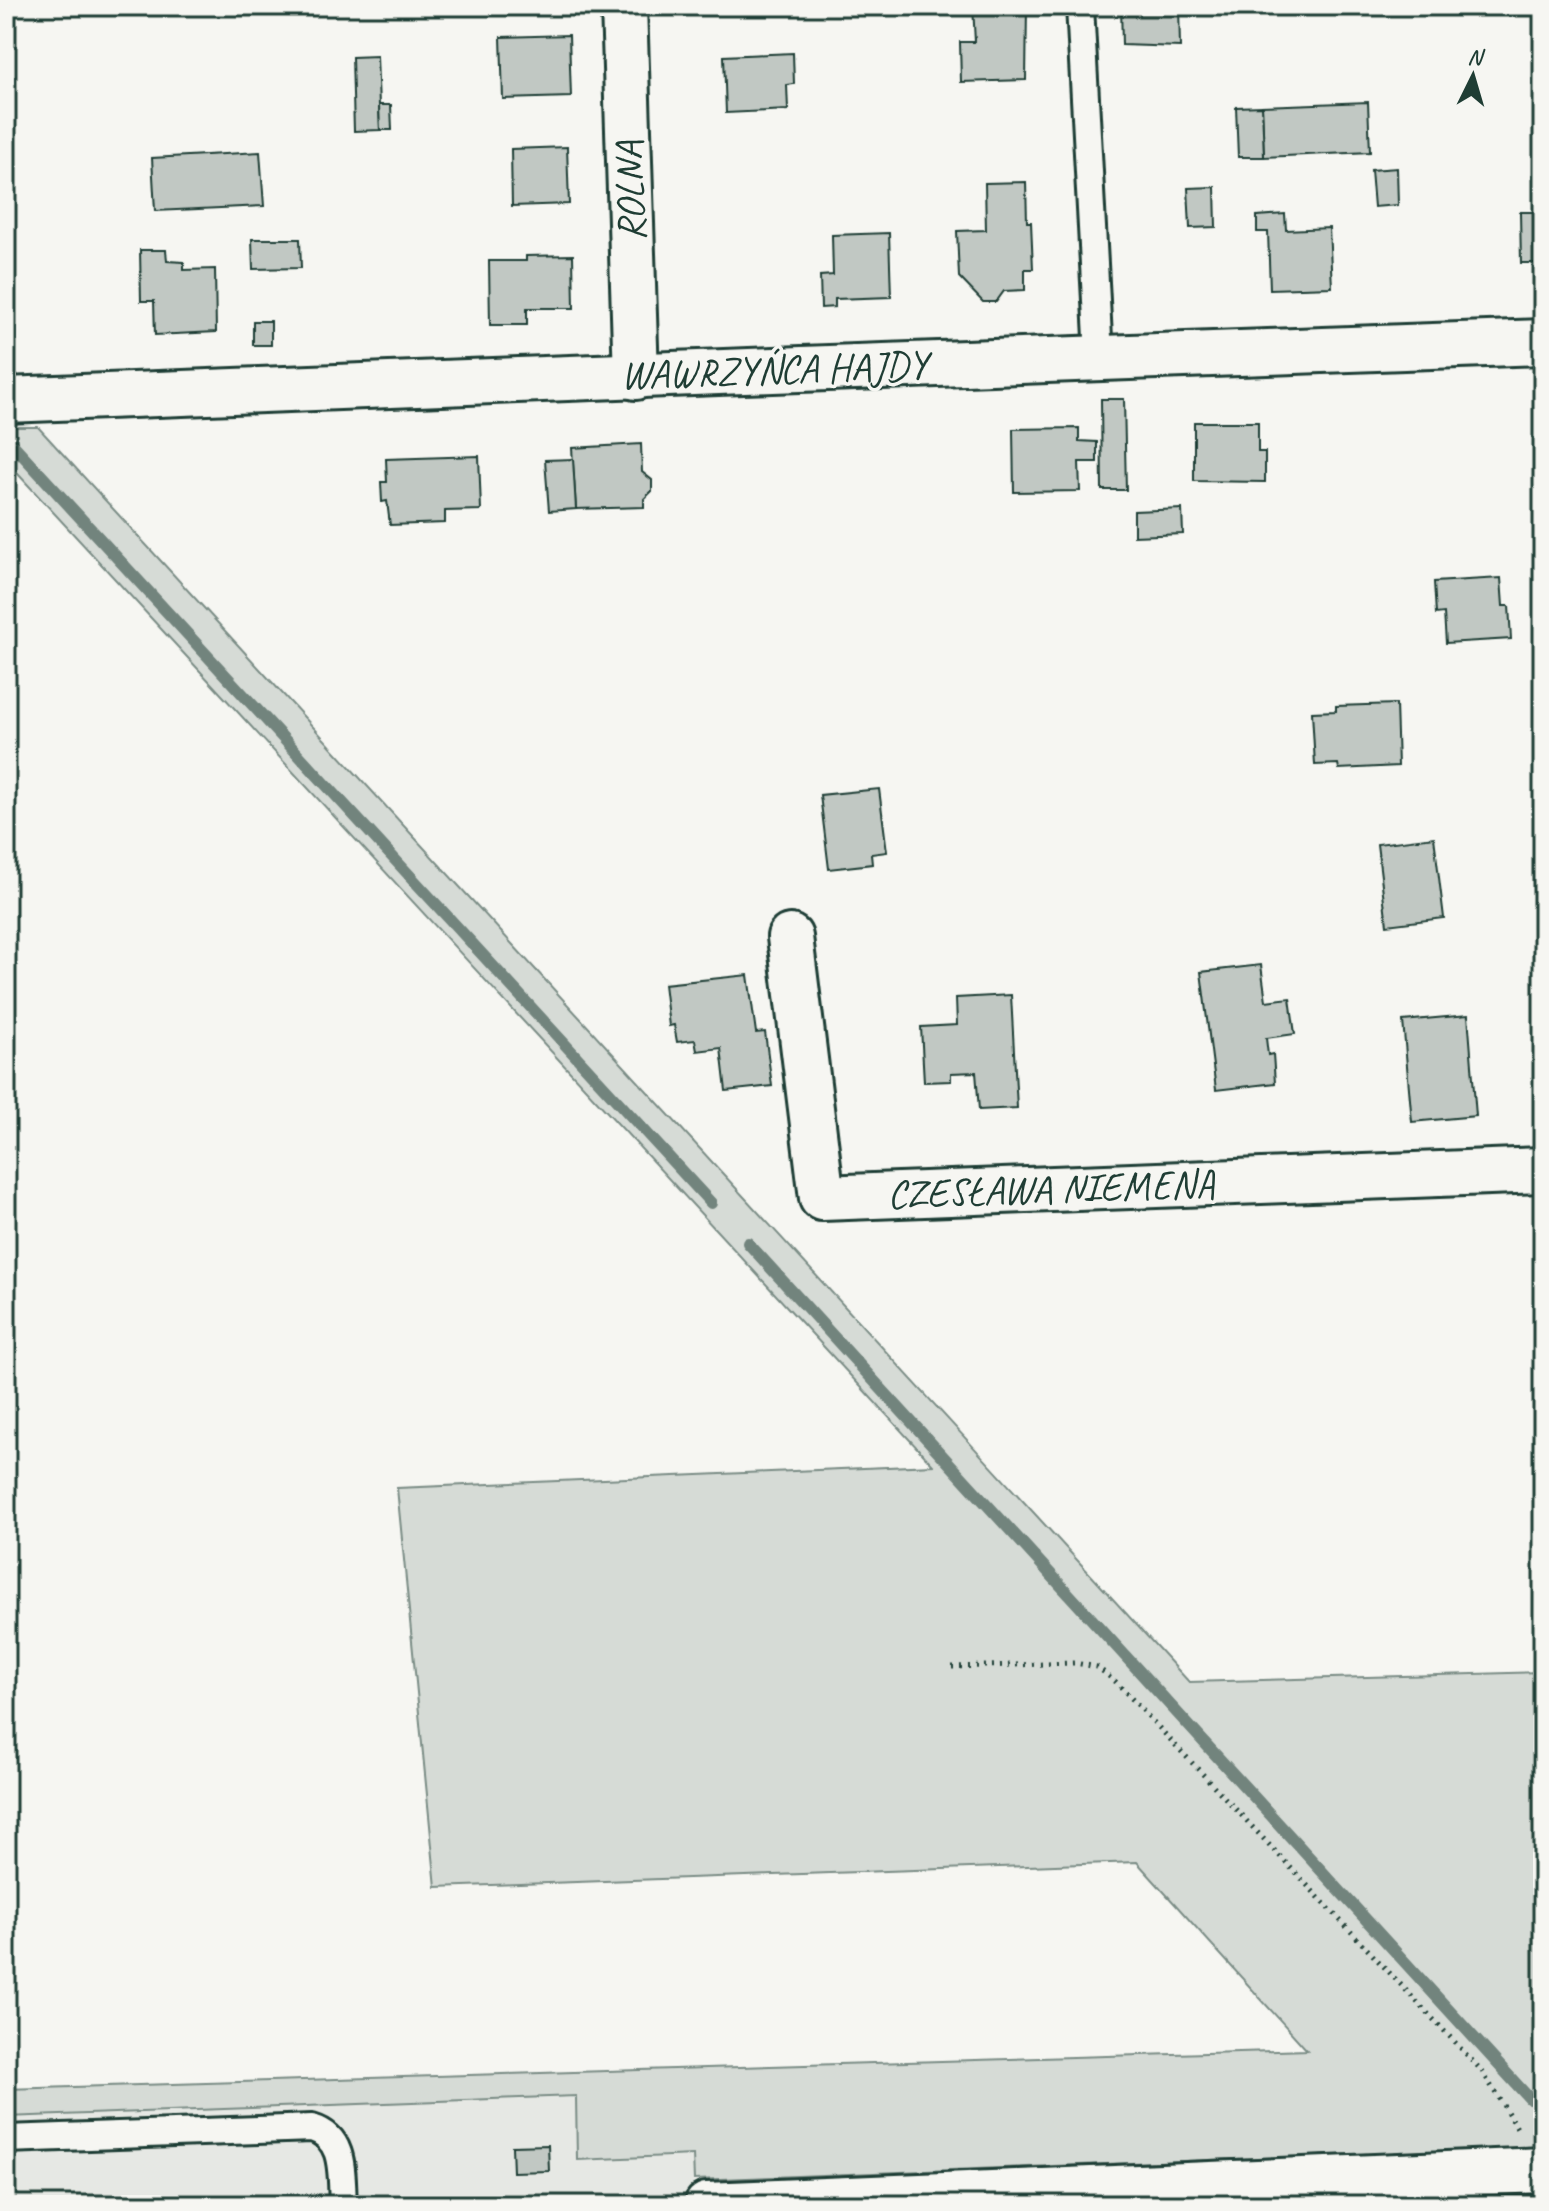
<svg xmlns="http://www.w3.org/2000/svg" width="1549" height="2211" font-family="Caveat,sans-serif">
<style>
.built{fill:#e6e8e4}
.green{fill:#d6dbd6;stroke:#7a8c85;stroke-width:2}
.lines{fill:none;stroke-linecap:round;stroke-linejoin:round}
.stream{stroke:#72847d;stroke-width:12}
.building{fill:#c1c8c3;stroke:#1f3d34;stroke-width:2}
.lane-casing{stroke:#1f3d34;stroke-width:32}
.street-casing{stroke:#1f3d34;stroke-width:50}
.secondary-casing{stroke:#1f3d34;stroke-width:50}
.path{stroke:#1f3d34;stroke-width:5;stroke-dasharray:2 6;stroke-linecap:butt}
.lane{stroke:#f6f6f2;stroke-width:26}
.street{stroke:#f6f6f2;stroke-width:44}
.secondary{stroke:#f6f6f2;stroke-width:44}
.labels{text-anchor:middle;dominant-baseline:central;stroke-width:7;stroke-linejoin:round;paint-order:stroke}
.street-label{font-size:40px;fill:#1f3d34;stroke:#f6f6f2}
</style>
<rect width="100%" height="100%" fill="#f6f6f2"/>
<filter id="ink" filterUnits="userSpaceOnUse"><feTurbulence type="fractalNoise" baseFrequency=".0125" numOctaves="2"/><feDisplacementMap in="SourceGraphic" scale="16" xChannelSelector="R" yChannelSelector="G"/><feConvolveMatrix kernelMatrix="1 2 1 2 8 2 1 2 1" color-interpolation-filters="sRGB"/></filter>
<g filter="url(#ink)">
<polygon class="built" points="576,2096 693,2155 694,2205 6,2205 6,2117"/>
<polygon class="green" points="6,427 38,427 1189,1682 1543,1672 1543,2147 694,2180 693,2155 577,2160 576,2096 6,2117 6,2089 1307,2050 1137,1862 436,1887 397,1488 933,1465 6,461"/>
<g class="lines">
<g class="stream">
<polyline points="6,437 711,1203"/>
<polyline points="748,1243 1530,2099"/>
</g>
</g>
<g class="building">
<polygon points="973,6 1027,6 1026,80 961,82 960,42 975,42"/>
<polygon points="1121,6 1179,6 1180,47 1122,45"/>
<polygon points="569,35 571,97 503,99 501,37"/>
<polygon points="793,53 794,84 787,85 788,110 726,113 724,56"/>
<polygon points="377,56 380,130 354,131 352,57"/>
<polygon points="1368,102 1370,152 1264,157 1262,106"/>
<polygon points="379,105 391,105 392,130 380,130"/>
<polygon points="1262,106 1264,157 1238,157 1236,107"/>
<polygon points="567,147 569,204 512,206 511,149"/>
<polygon points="260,152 264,206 155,211 152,158"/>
<polygon points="1397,168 1398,205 1374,207 1371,170"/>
<polygon points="1026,182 1027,222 1031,222 1033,269 1025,269 1025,290 1004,291 996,302 983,302 959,277 957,231 986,230 985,183"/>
<polygon points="1215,187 1216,227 1190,228 1188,188"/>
<polygon points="1520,212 1543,212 1543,263 1521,263"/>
<polygon points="1285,214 1286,230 1329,228 1332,287 1270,289 1268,232 1257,232 1257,216"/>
<polygon points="889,233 891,297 835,299 835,307 821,308 820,276 833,275 832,235"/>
<polygon points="252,239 300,239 301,268 253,269"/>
<polygon points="140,250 166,250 167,261 184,262 184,270 215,269 216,332 155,335 154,301 141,301"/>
<polygon points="573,255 574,308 527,308 527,325 490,325 489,261 526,261 526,256"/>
<rect x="253" y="321" width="18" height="24"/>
<polygon points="1101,399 1124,399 1126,490 1102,490"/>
<polygon points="1194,422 1258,422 1258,452 1265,452 1265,482 1194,481"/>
<polygon points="1079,428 1079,441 1097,442 1097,462 1079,462 1080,491 1014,492 1013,429"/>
<polygon points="641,444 642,472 652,480 652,491 644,499 644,507 576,509 572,448"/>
<polygon points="479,456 481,510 445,511 445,523 390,525 387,501 382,502 381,482 387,482 386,459"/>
<polygon points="573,459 576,509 549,511 545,460"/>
<polygon points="1182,509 1183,534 1134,536 1134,511"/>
<polygon points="1501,578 1503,606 1509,606 1511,639 1446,643 1444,613 1436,614 1434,582"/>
<polygon points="1396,704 1398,766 1339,769 1338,764 1315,765 1312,712 1336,711 1336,706"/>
<polygon points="879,789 887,852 871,854 872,864 829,869 820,795"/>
<polygon points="1434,837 1444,918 1387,925 1377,844"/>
<polygon points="1261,965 1266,1001 1290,998 1295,1034 1266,1038 1268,1055 1273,1054 1275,1083 1216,1090 1201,972"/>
<polygon points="748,975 756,1033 765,1032 772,1086 726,1091 721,1048 697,1051 695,1040 677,1042 674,1025 669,1026 664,984"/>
<polygon points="1011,995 1017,1108 979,1110 976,1072 951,1073 951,1081 924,1082 921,1027 957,1025 956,998"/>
<polygon points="1468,1015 1476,1116 1412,1122 1403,1021"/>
<polygon points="548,2145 549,2171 513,2172 512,2146"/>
</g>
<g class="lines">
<defs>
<g id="lane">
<polyline points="1080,6 1099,356"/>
<path d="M6,2139L312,2128C346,2138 341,2175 343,2205"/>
</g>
<g id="street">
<polyline points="624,6 636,377"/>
<polyline points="790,937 822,1198 1543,1170"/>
<polyline points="707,2205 1543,2170"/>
</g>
<path id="secondary" d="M6,400C518,381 1031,358 1543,342"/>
</defs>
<use href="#lane" class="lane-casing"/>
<use href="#street" class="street-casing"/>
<use href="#secondary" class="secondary-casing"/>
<polyline class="path" points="952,1667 1075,1663 1097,1667 1116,1682 1482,2071 1517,2128"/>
<use href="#lane" class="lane"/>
<use href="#street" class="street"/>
<use href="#secondary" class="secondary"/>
</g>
</g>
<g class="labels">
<g class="street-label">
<text transform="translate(630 191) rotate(-92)">ROLNA</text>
<text transform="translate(774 370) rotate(-2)">WAWRZYŃCA HAJDY</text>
<text transform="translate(1051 1189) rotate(-2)">CZESŁAWA NIEMENA</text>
</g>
</g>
<rect width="1549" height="2211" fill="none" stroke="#f6f6f2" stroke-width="32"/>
<rect x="16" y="16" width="1517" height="2179" fill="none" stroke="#1f3d34" stroke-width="3" filter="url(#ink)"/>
<g transform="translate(1473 76) rotate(5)" stroke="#f6f6f2" stroke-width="6" paint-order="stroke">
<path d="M0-6L14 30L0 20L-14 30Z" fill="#1f3d34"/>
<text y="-12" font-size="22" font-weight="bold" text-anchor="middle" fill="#1f3d34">N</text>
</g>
</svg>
